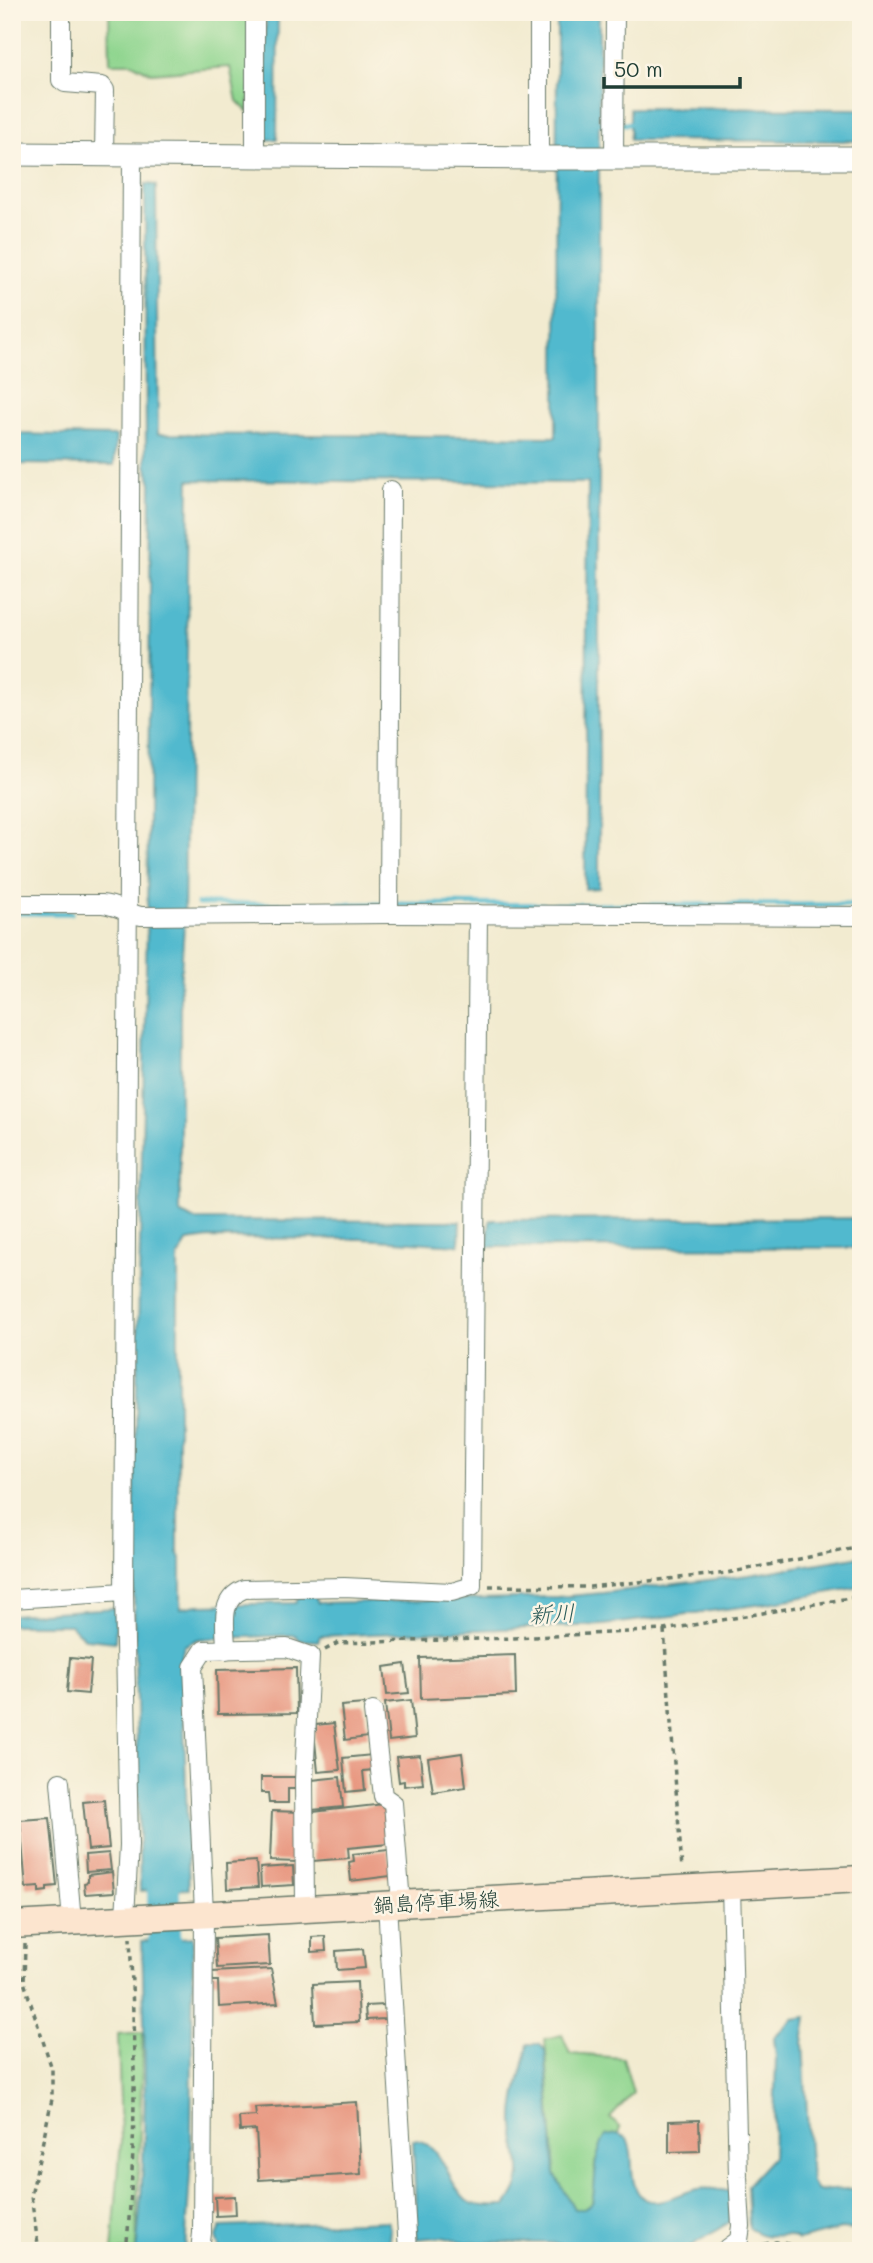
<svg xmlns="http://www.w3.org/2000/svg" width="873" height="2263" font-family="Mali,'Klee One',sans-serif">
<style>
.green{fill:#8fd58f;stroke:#578962;stroke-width:2}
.water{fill:#51b9ce;stroke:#387b81;stroke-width:2}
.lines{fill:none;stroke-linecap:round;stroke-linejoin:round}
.stream{stroke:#51b9ce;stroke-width:5}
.river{stroke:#51b9ce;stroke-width:33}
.building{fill:#e89881}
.minor-casing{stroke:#697a6b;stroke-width:20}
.tertiary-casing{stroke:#697a6b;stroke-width:25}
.secondary-casing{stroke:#697a6b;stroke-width:29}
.path{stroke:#697a6b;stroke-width:3.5;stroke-dasharray:5 5;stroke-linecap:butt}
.minor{stroke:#fff;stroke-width:18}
.tertiary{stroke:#fff;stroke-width:23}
.secondary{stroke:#fce5cf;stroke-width:26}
.labels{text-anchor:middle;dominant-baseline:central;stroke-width:5;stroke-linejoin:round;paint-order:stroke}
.street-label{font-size:21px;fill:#1f3d34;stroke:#fcf5e5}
.water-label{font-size:23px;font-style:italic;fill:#2c5c5a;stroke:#fcf5e5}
</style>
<rect width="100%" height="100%" fill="#fcf5e5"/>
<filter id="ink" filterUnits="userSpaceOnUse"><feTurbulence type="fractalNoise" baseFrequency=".0143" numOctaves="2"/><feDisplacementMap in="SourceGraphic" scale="14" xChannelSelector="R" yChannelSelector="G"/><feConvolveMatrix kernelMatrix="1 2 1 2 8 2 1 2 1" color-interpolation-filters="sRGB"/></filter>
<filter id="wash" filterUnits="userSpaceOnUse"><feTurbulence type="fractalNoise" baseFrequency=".00686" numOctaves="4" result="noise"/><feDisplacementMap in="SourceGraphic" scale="28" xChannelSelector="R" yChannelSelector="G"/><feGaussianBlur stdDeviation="1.57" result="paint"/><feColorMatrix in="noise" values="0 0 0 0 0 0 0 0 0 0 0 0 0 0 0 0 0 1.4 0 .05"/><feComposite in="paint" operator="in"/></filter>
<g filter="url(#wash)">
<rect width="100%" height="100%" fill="#f2ebd0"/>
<g class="green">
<polygon points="109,12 250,12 249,113 237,101 230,67 151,73 132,63 110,63"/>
<polygon points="143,2032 136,2251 112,2251 121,2141 118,2034"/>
<polygon points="562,2035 570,2054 623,2058 633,2093 610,2118 620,2128 618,2134 606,2136 595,2163 595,2187 592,2203 584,2209 574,2209 555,2174 545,2039"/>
</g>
<g class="water">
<polygon points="266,12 278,12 277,139 265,140"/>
<polygon points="557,12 599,12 599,888 585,889 588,483 189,480 184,925 180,987 180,1213 193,1220 460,1221 459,1245 362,1239 209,1238 188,1241 178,1257 178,1552 181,1558 181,1608 198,1605 296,1603 299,1596 315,1596 318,1603 557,1597 603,1593 749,1575 861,1556 861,1587 756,1605 604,1625 320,1636 318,1641 299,1640 295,1635 198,1639 184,1646 182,1655 189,1889 140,1891 133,1558 147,925 151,483 146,465 145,184 156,185 158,434 556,437"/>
<polygon points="630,108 861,109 861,141 630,140"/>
<polygon points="12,434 116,436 114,465 12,464"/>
<polygon points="861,1218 861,1248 487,1247 490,1220"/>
<polygon points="114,1608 116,1624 115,1642 86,1639 70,1625 12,1625 12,1615"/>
<path d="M193,1937L191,2160L185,2251H136C148,2148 145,2043 142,1941Z"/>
<path d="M807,2017L803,2043L811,2182L817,2191L861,2188V2231L841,2229L798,2240C781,2228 771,2244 749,2228L747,2185L773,2157L776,2058L774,2038L793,2019Z"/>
<path d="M528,2044H539L545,2050L555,2174L574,2209H584L592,2203C597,2180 592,2157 606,2136L618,2134L627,2138C635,2156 629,2170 635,2186C646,2217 678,2192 698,2189C708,2187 720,2190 730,2191V2222L697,2242L687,2251H609L549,2243L466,2242L441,2237L417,2239L413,2140C443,2140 447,2185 467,2201C477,2208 495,2206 506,2206C533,2171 513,2157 514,2119C514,2093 524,2069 528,2044Z"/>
<polygon points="387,2221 390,2229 388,2249 380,2251 223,2251 220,2250 216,2238 221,2227"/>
</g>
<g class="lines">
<g class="stream">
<polyline points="594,123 629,124"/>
<polyline points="198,904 861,905"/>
<polyline points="12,913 71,913"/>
</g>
<polyline class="river" points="162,1844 166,1982"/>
</g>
<g id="blocks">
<g class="building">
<polygon points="515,1655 516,1695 421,1699 420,1658"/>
<polygon points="70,1658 91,1660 88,1694 67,1692"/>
<polygon points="405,1664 409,1693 387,1695 384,1667"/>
<polygon points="296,1668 297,1713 218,1714 217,1670"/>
<polygon points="411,1700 415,1738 389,1741 385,1703"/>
<polygon points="364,1704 368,1737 345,1740 341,1706"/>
<polygon points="334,1723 340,1770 318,1772 314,1731 316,1731 316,1725"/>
<polygon points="462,1753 466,1787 433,1792 428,1758"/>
<polygon points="372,1755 374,1770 363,1771 365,1790 346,1792 343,1758"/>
<polygon points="420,1755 423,1784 404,1786 404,1781 399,1782 396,1757"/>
<polygon points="261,1777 295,1777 295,1789 288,1789 288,1803 269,1803 268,1793 261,1793"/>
<polygon points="340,1777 343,1807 312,1810 312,1780"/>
<polygon points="104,1800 109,1848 88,1850 83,1802"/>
<polygon points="384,1804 388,1844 348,1848 349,1858 313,1861 313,1812"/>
<polygon points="272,1811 300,1812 297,1862 270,1861"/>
<polygon points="50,1818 57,1886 47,1887 47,1891 39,1892 39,1887 26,1888 20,1820"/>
<polygon points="388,1850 391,1876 351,1881 349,1862 354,1861 353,1854"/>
<polygon points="109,1853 111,1870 86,1872 85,1855"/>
<polygon points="256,1861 258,1887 227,1889 226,1863"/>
<polygon points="293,1866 294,1885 261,1887 260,1868"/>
<polygon points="112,1872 114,1892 85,1894 84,1883 88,1882 88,1875"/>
<polygon points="268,1935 270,1965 217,1968 215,1938"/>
<polygon points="325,1936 326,1951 312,1952 312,1937"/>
<polygon points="363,1949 365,1968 337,1970 336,1951"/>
<polygon points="271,1969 278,2003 219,2007 218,1981 213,1981 212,1972"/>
<polygon points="357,1982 359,2022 315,2024 313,1984"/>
<polygon points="385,2005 385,2019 366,2020 365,2006"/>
<polygon points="357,2102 361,2174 259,2180 256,2130 240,2131 239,2117 256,2116 255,2108"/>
<polygon points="699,2120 700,2151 669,2152 669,2121"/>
<polygon points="235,2196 236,2215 216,2216 215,2197"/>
</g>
</g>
</g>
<g filter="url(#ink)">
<use href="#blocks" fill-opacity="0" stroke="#697a6b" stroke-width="2"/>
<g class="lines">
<defs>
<g id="minor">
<polyline points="61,12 61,80 65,83 102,86 105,90 104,155"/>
<polyline points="255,155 255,12"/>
<polyline points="539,158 539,12"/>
<polyline points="614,158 615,12"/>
<path d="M12,904H102C116,905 127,913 141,916L389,914L861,916"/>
<polyline points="389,914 391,490"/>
<polyline points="12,1599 124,1592"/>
<path d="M226,1650C226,1625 218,1600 244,1589L344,1587L452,1592L472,1586L478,914"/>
<polyline points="373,1711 383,1796 393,1803 401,1903"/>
<polyline points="60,1782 72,1921"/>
<polyline points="387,1904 408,2251"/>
<polyline points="125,1917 129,1845 124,1592 132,155"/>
<polyline points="200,2251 202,2233 204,1913 193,1667 204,1650 287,1648 310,1656 304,1780 305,1908"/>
<polyline points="724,2251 739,2240 741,2226 738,2177 731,1885"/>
</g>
<polyline id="tertiary" points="12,154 548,158 861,158"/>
<polyline id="secondary" points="12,1925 861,1879"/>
</defs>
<use href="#minor" class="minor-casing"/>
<use href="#tertiary" class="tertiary-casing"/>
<use href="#secondary" class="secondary-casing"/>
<g class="path">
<polyline points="489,1586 590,1587 727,1573 861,1547"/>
<polyline points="664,1630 682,1869"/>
<polyline points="325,1650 338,1643 514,1638 664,1630 861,1596"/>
<polyline points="25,1944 24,1982 52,2069 52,2099 31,2196 39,2251"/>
<polyline points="754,2246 776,2242 788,2244 793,2251"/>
<path d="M126,2251C137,2147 135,2042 130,1938"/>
</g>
<use href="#minor" class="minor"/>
<use href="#tertiary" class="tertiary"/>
<use href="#secondary" class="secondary"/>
</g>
</g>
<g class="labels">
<g class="street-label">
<text transform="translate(436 1901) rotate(-3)">鍋島停車場線</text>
</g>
<g class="water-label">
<text transform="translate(552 1613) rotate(-3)">新川</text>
</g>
</g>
<rect width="873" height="2263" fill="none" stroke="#fcf5e5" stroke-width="42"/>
<path d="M604 77v10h136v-10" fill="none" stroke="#1f3d34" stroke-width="3.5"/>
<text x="614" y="77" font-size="21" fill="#1f3d34" stroke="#fcf5e5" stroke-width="5" paint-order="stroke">50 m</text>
</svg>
